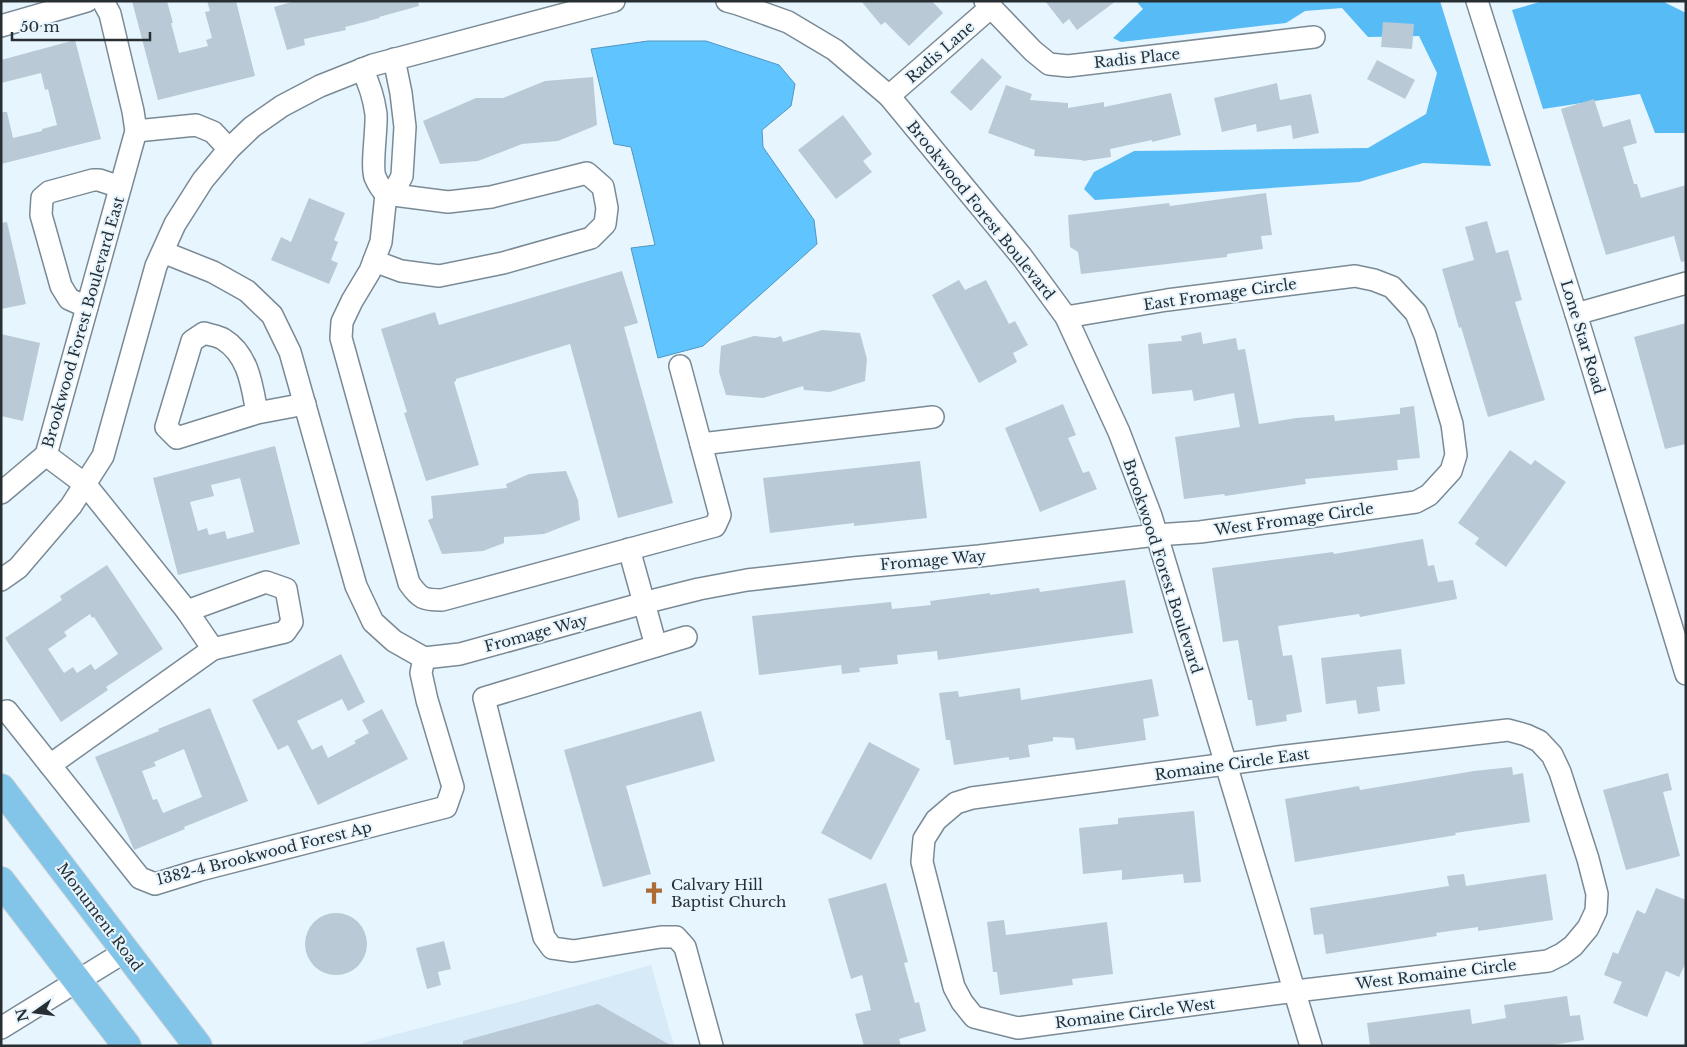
<svg xmlns="http://www.w3.org/2000/svg" width="1687" height="1047" font-family="'Libre Baskerville',serif">
<style>
.built{fill:#d6eaf8}
.forest{fill:#57bbf5}
.water{fill:#60c4fe;stroke:#4f97c1}
.building{fill:#b9cad6;fill-rule:evenodd}
.lines{fill:none;stroke-linecap:round;stroke-linejoin:round}
.minor-casing{stroke:#7a8a95;stroke-width:24}
.major-casing{stroke:#d4d5d6;stroke-width:30}
.minor{stroke:#fff;stroke-width:21}
.major{stroke:#82c5e9;stroke-width:28}
.labels{text-anchor:middle;dominant-baseline:central;stroke-width:4;stroke-linejoin:round;paint-order:stroke}
.street-label{font-size:15px;fill:#282f33;stroke:#e7f5ff}
.poi-label{font-size:15px;fill:#282f33;stroke:#e7f5ff;text-anchor:start}
</style>
<rect width="100%" height="100%" fill="#e7f5ff"/>
<polygon class="built" points="651,965 674,1046 352,1046 533,998"/>
<g class="forest">
<polygon points="1136,1 1440,1 1491,166 1423,163 1359,182 1095,200 1084,189 1094,172 1134,151 1368,148 1426,114 1437,73 1419,36 1368,37 1342,8 1305,11 1286,23 1121,42 1113,38 1143,9"/>
<polygon points="1543,1 1662,1 1686,13 1686,133 1655,133 1640,94 1543,109 1512,10"/>
</g>
<polygon class="water" points="648,41 706,41 779,65 795,84 791,106 762,130 763,147 814,220 817,244 703,346 658,358 631,248 655,245 631,147 614,144 591,49"/>
<g class="building">
<polygon points="132,1 167,1 173,23 171,23 179,53 208,46 206,40 212,38 205,12 210,11 207,1 236,1 255,76 158,100"/>
<polygon points="295,1 418,1 419,6 379,17 380,18 345,27 346,30 304,39 305,45 287,50 274,7"/>
<polygon points="861,1 932,1 943,13 909,46 885,22 881,25"/>
<polygon points="1045,1 1116,1 1077,30 1069,19 1063,24"/>
<polygon points="1383,22 1414,24 1412,49 1381,47"/>
<polygon points="75,40 101,139 1,164 1,112 7,112 13,138 42,131 42,129 57,125 48,89 45,90 41,73 1,83 1,60"/>
<polygon points="982,58 1002,77 971,111 950,92"/>
<polygon points="1377,60 1415,80 1405,99 1367,79"/>
<polygon points="593,77 597,125 558,141 522,144 478,161 440,164 423,121 476,98 503,98 545,81"/>
<polygon points="1277,83 1280,100 1311,94 1319,133 1293,139 1291,125 1257,132 1256,124 1222,132 1214,98"/>
<polygon points="1006,85 1032,94 1030,100 1068,103 1068,108 1104,102 1104,107 1171,93 1181,135 1152,142 1152,140 1110,149 1111,157 1083,161 1082,160 1034,156 1035,150 988,133"/>
<polygon points="1594,99 1603,127 1630,119 1637,143 1623,147 1634,184 1637,184 1641,198 1686,185 1686,261 1681,262 1674,236 1606,255 1561,109"/>
<polygon points="843,115 872,154 863,161 872,172 836,199 798,150"/>
<polygon points="1266,193 1272,235 1261,236 1263,249 1227,254 1227,257 1081,274 1078,252 1070,247 1068,215 1169,203 1170,206"/>
<polygon points="309,198 345,213 334,240 338,242 331,260 338,263 329,284 271,260 281,237 291,242"/>
<polygon points="1487,221 1496,253 1508,250 1522,300 1515,302 1545,400 1488,417 1461,327 1459,328 1442,269 1474,260 1465,227"/>
<polygon points="7,222 26,304 1,309 1,223"/>
<polygon points="622,271 638,323 624,327 673,503 618,518 570,344 456,379 456,381 454,382 479,465 426,481 404,413 407,412 381,329 435,312 439,325"/>
<polygon points="959,280 965,290 986,280 1009,324 1015,321 1028,345 1013,353 1017,362 979,383 932,295"/>
<polygon points="1686,323 1686,444 1665,449 1634,337"/>
<polygon points="822,330 860,333 867,359 865,381 830,392 804,390 803,386 763,398 726,395 719,372 721,346 754,336 775,338 781,336 783,342"/>
<polygon points="1201,332 1203,344 1236,338 1238,350 1245,349 1259,424 1296,418 1334,415 1335,421 1400,414 1400,408 1414,406 1420,458 1397,460 1398,470 1305,479 1306,484 1225,496 1224,494 1184,499 1175,437 1240,427 1234,393 1194,401 1192,390 1152,394 1148,344 1182,341 1181,336"/>
<polygon points="1,334 40,343 23,421 1,416"/>
<polygon points="1063,404 1076,435 1068,438 1083,473 1089,471 1097,489 1040,512 1005,428"/>
<path d="M275,446L300,544L178,575L153,478ZM240,478L254,532L227,539L225,531L209,535L207,528L198,531L190,502L214,496L211,485Z"/>
<polygon points="1510,450 1531,465 1535,460 1566,482 1506,567 1475,544 1479,538 1458,523"/>
<polygon points="920,461 927,518 854,526 854,523 770,533 763,478"/>
<polygon points="566,471 578,500 580,520 544,534 504,537 504,543 483,551 442,554 428,520 433,518 431,496 507,488 506,484 529,474"/>
<polygon points="1423,539 1428,566 1434,565 1438,582 1453,580 1457,599 1360,617 1359,614 1278,626 1283,656 1292,655 1302,712 1286,715 1287,721 1256,726 1252,700 1248,700 1238,640 1223,642 1212,568 1333,552 1334,554"/>
<path d="M107,565L163,649L106,687L108,690L61,722L5,638L62,600L60,596ZM90,614L92,618L94,617L118,654L95,670L91,664L77,673L73,667L64,673L48,649L67,636L64,632Z"/>
<polygon points="1125,580 1133,633 938,660 937,651 897,655 898,664 859,668 860,672 842,674 841,665 759,675 752,616 891,602 892,609 931,605 930,601 990,593 990,595 1039,588 1040,592"/>
<polygon points="1401,649 1405,684 1377,687 1380,711 1358,714 1356,700 1326,704 1321,658"/>
<polygon points="341,654 365,702 348,711 342,699 297,721 312,750 322,745 328,758 356,743 354,741 369,733 362,720 382,709 408,759 318,805 288,745 278,750 252,700"/>
<polygon points="1152,679 1159,716 1143,719 1146,740 1076,750 1074,738 1053,737 1053,741 1028,745 1030,757 1009,760 1009,757 954,765 950,740 946,740 939,693 958,691 959,697 1020,688 1021,700"/>
<path d="M210,708L248,801L184,827L185,829L134,850L95,757L159,731L158,729ZM184,749L202,797L163,813L157,799L153,800L142,771L156,766L154,762Z"/>
<polygon points="701,711 715,761 626,786 651,874 603,887 564,750"/>
<polygon points="869,742 920,769 871,860 821,833"/>
<polygon points="1512,767 1513,775 1523,773 1530,822 1455,833 1456,835 1295,862 1285,799 1359,786 1360,790 1474,771"/>
<polygon points="1668,773 1672,790 1663,792 1680,856 1626,870 1603,790"/>
<polygon points="1194,811 1201,882 1184,883 1183,874 1122,880 1122,870 1083,874 1079,828 1118,824 1118,818"/>
<polygon points="1464,874 1466,886 1546,874 1553,920 1478,931 1478,927 1436,933 1437,936 1326,954 1323,934 1314,935 1310,908 1449,886 1447,876"/>
<polygon points="886,883 908,962 904,963 915,1003 919,1002 926,1031 899,1039 901,1046 864,1046 855,1014 871,1010 862,975 851,979 828,899"/>
<polygon points="1656,888 1686,900 1686,962 1679,977 1666,971 1647,1017 1613,1003 1622,982 1604,975 1613,952 1618,954 1637,910 1645,914"/>
<circle cx="336" cy="944" r="31"/>
<polygon points="1004,920 1006,935 1107,922 1113,974 1072,979 1073,985 1000,995 997,972 993,972 987,922"/>
<polygon points="444,941 451,969 438,972 441,985 427,989 416,948"/>
<polygon points="1567,996 1570,1016 1580,1015 1584,1040 1546,1046 1370,1046 1367,1023 1470,1009 1472,1024 1506,1018 1504,1005"/>
<polygon points="598,1004 672,1046 463,1046 463,1041"/>
</g>
<g class="lines">
<defs>
<g id="minor">
<polyline points="727,1 738,4 788,22 835,50 889,96 1022,257 1066,317 1119,432 1151,516 1311,1046"/>
<polyline points="985,1 1033,51 1049,64 1068,66 1314,37"/>
<polyline points="1477,1 1576,314 1686,674"/>
<polyline points="1,26 87,1"/>
<path d="M394,59L401,93L405,127L402,176L397,186L386,194L381,242L370,271L352,301L342,322L341,338L409,583C420,599 424,600 442,600L715,526L720,515L680,366"/>
<path d="M362,69C369,83 374,99 376,114C377,130 371,165 375,177C378,184 381,189 386,194L448,202L491,197L587,173L603,187L607,208L605,224L591,238L503,263L439,276L401,271L374,261"/>
<polyline points="889,96 990,8"/>
<polyline points="136,131 196,125 213,132 229,149"/>
<polyline points="163,252 213,272 247,291 272,315 290,352 356,586 373,622 394,641 424,658 460,654 655,600 699,589 747,580 853,568 979,556 1156,535 1200,532 1416,502 1429,495 1451,471 1456,455 1452,424 1425,335 1416,313 1392,287 1374,280 1355,276 1167,300 1066,317"/>
<polyline points="87,307 69,299 61,286 41,215 42,198 49,192 93,180 99,180 120,187"/>
<polyline points="1576,314 1686,283"/>
<path d="M257,413C252,386 249,355 223,339C218,336 210,335 204,333L192,341L166,427L177,438L257,413L305,404"/>
<polyline points="701,444 933,417"/>
<polyline points="46,455 86,485 187,611 213,649"/>
<polyline points="1,493 46,455 136,131 133,111 110,14 103,1"/>
<polyline points="629,549 656,646"/>
<polyline points="1,580 18,568 71,506 103,456 156,266 175,224 203,180 229,149 252,127 282,106 320,86 373,65 614,1"/>
<polyline points="686,637 484,698 544,937 552,948 573,951 661,937 676,937 685,947 712,1046"/>
<polyline points="7,711 140,878 155,884 200,870 446,807 453,787 427,700 421,673 424,658"/>
<polygon points="1508,730 1526,735 1539,741 1552,755 1560,772 1588,859 1597,894 1596,911 1588,928 1573,946 1562,954 1548,961 1296,991 1018,1028 974,1017 962,1002 954,987 922,862 924,839 936,820 956,803 972,798 1278,757"/>
<polyline points="50,765 213,649 285,632 292,622 286,589 266,582 187,611"/>
<polyline points="1,1028 126,951"/>
</g>
<g id="major">
<polyline points="1,788 198,1046"/>
<polyline points="1,881 127,1046"/>
</g>
</defs>
<use href="#minor" class="minor-casing"/>
<use href="#major" class="major-casing"/>
<use href="#minor" class="minor"/>
<use href="#major" class="major"/>
</g>
<defs>
<symbol id="church-bare" viewBox="-9 -9 18 18"><path d="M-1.2-6h2.4v3.5h3.3v2.4h-3.3V6h-2.4V-.1h-3.3v-2.4h3.3Z" fill="#ad6b36" stroke="#e7f5ff" stroke-width="2.5" paint-order="stroke"/></symbol>
</defs>
<g fill-rule="evenodd">
<use href="#church-bare" x="638" y="877" width="32" height="32"/>
</g>
<g class="labels">
<g class="street-label">
<text transform="translate(940 52) rotate(-41)">Radis Lane</text>
<text transform="translate(1137 58) rotate(-6)">Radis Place</text>
<text transform="translate(981 210) rotate(51)">Brookwood Forest Boulevard</text>
<text transform="translate(1220 294) rotate(-8)">East Fromage Circle</text>
<text transform="translate(83 322) rotate(-74)">Brookwood Forest Boulevard East</text>
<text transform="translate(1583 337) rotate(73)">Lone Star Road</text>
<text transform="translate(1294 519) rotate(-8)">West Fromage Circle</text>
<text transform="translate(933 560) rotate(-5)">Fromage Way</text>
<text transform="translate(1163 566) rotate(72)">Brookwood Forest Boulevard</text>
<text transform="translate(536 633) rotate(-15)">Fromage Way</text>
<text transform="translate(1232 764) rotate(-8)">Romaine Circle East</text>
<text transform="translate(264 853) rotate(-14)">1382-4 Brookwood Forest Ap</text>
<text transform="translate(100 917) rotate(53)">Monument Road</text>
<text transform="translate(1436 974) rotate(-7)">West Romaine Circle</text>
<text transform="translate(1135 1013) rotate(-7)">Romaine Circle West</text>
</g>
<g class="poi-label">
<text x="671" y="884">Calvary Hill<tspan x="671" dy="17">Baptist Church</tspan></text>
</g>
</g>
<rect width="1687" height="1047" fill="none" stroke="#282f33" stroke-width="5"/>
<g transform="translate(35 1012) rotate(256)" stroke="#e7f5ff" stroke-width="4" paint-order="stroke">
<path d="M0-4L9 19L0 12L-9 19Z" fill="#282f33"/>
<text y="-8" font-size="14" font-weight="bold" text-anchor="middle" fill="#282f33">N</text>
</g>
<path d="M12 32v8h138v-8" fill="none" stroke="#282f33" stroke-width="2.5"/>
<text x="20" y="32" font-size="15" fill="#282f33" stroke="#e7f5ff" stroke-width="4" paint-order="stroke">50 m</text>
</svg>
